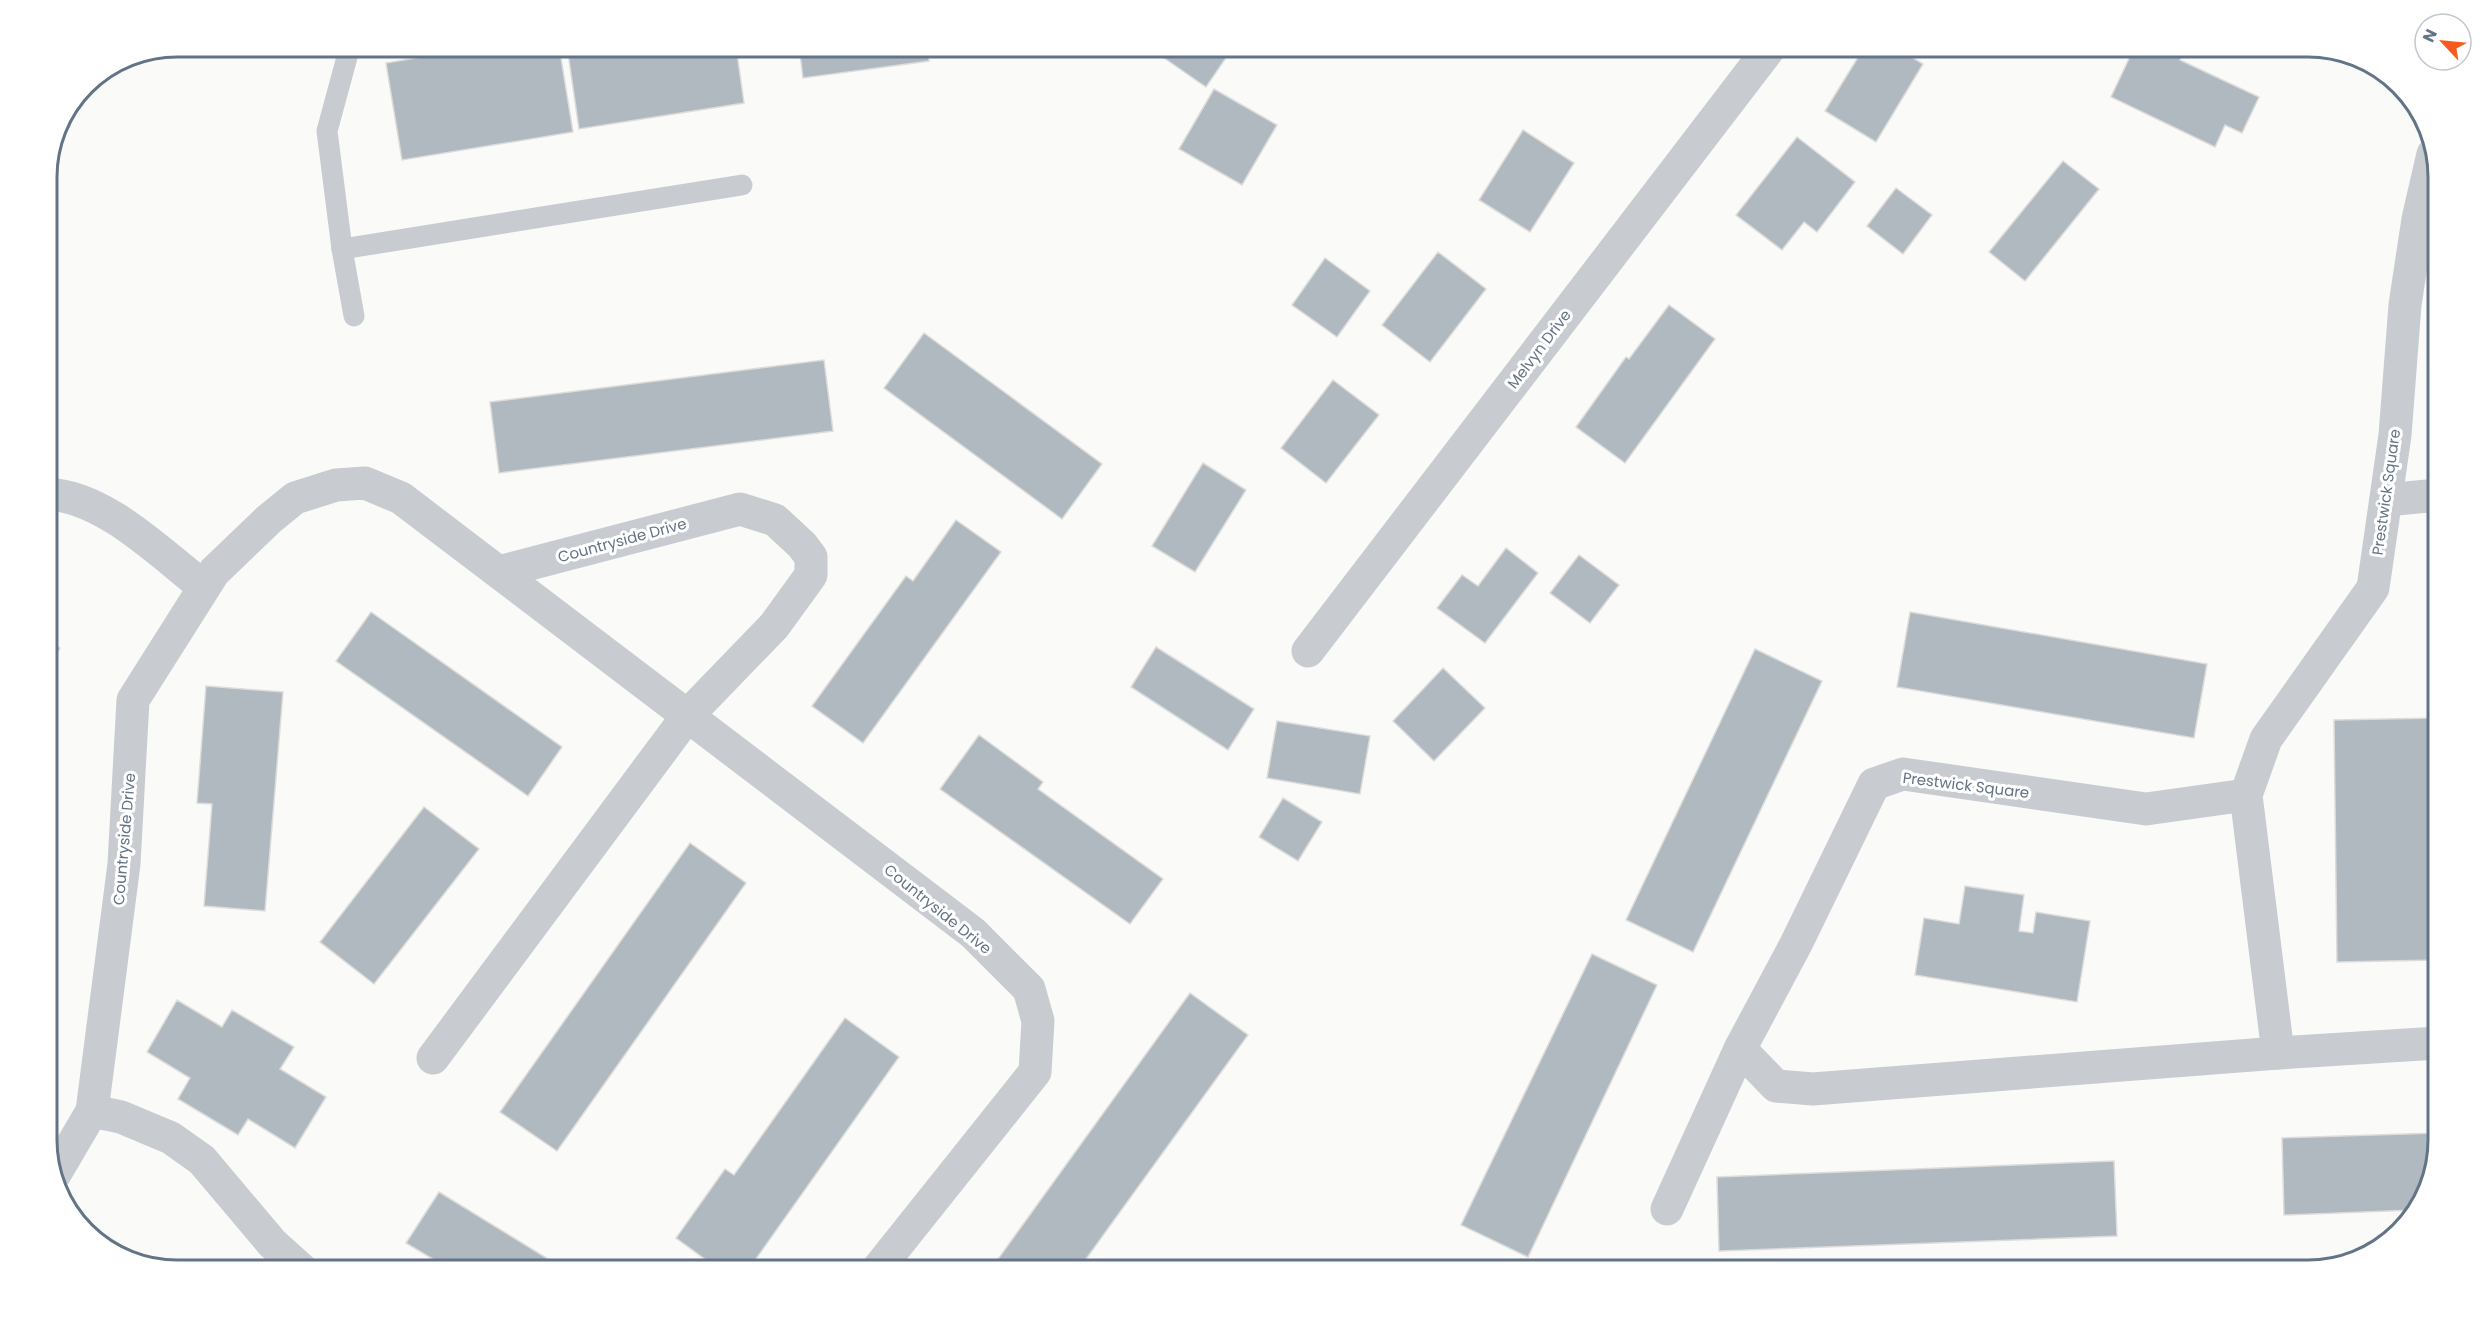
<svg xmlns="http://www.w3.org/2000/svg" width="2485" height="1317" font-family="Poppins,sans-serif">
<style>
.building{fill:#b0b8c0;stroke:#dcdcda;stroke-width:1.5}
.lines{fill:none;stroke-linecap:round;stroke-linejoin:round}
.service{stroke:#c8ccd0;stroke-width:21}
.minor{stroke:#c8ccd0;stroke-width:33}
.labels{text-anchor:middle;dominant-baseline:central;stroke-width:6;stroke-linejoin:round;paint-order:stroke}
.street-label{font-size:15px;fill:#627486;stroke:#fff}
.rim{fill:none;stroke:#627486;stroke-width:3}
</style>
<rect width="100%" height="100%" fill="#fafaf8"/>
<g class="building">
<polygon points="487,46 559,46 573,132 402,160 386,63"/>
<polygon points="567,46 736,46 744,103 579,129"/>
<polygon points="799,46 927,46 929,61 803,78"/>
<polygon points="1162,46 1234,46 1206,87 1157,53"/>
<polygon points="1865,46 1894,46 1923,64 1876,142 1825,111"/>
<polygon points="2135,46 2185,46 2180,60 2259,97 2242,133 2225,125 2215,147 2111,97"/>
<polygon points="1214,89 1277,125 1242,185 1179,149"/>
<polygon points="1523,130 1574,163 1530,232 1479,200"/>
<polygon points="1797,137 1855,182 1817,232 1804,222 1782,250 1736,215"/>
<polygon points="2063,161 2099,189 2025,281 1989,252"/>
<polygon points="1896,188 1932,215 1903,254 1867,226"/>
<polygon points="1438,252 1486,289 1430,362 1382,325"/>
<polygon points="1325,258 1370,291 1337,337 1292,305"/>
<polygon points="1669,305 1715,339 1625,463 1576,427 1626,357 1629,359"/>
<polygon points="924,333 1102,464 1062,519 884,388"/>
<polygon points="824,360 833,431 499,473 490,402"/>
<polygon points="1333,380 1379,415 1326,483 1281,448"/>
<polygon points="1203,463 1246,490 1195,572 1152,546"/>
<polygon points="956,520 1001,552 863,743 812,706 906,576 913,581"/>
<polygon points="1506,548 1538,573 1485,643 1437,608 1462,575 1478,586"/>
<polygon points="1579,555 1619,585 1590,623 1550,593"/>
<polygon points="371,612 562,747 528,796 336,661"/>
<polygon points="1910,612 2207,664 2194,738 1897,687"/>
<polygon points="47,640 60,648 47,670"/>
<polygon points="1156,647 1254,709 1228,750 1131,687"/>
<polygon points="1755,649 1822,681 1693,952 1626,920"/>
<polygon points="1443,668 1485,708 1434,761 1393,721"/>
<polygon points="206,686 283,692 265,911 204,906 212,804 197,803"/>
<polygon points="2438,718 2438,960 2337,962 2334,720"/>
<polygon points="1277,721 1370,736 1360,794 1267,778"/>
<polygon points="979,735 1043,782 1038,789 1163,879 1130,924 940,789"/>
<polygon points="1283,798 1322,822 1298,861 1259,837"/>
<polygon points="424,807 479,849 374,984 320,942"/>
<polygon points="690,843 746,883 557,1151 500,1112"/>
<polygon points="1965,886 2024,895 2019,931 2033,933 2036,912 2090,921 2077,1002 1915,975 1924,918 1959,924"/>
<polygon points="1592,954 1657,985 1528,1257 1461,1225"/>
<polygon points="1190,993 1248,1035 1078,1270 1000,1270 993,1266"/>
<polygon points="177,1000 222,1027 232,1010 294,1047 280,1069 326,1097 295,1148 248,1119 238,1135 178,1099 190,1078 147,1052"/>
<polygon points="845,1018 899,1057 748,1270 720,1270 676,1238 725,1169 734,1175"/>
<polygon points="2438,1133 2425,1198 2414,1210 2284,1215 2282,1138"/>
<polygon points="2114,1161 2117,1236 1719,1251 1717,1177"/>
<polygon points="439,1192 566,1270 451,1270 406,1243"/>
</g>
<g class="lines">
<g class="service">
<polyline points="350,46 327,131 342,249 354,316"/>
<polyline points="342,249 742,185"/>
</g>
<g class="minor">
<path d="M47,494C104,496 160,553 204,587"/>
<polyline points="2386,500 2438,495"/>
<polyline points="1308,651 1771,46"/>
<polyline points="1740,1049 1776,1086 1813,1089 2278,1053 2438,1043"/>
<polyline points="2278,1053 2246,795 2266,739 2373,588 2395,435 2405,305 2418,219 2433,154"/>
<polyline points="433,1058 688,715 774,626 811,575 811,557 802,545 775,520 740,509 499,572"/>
<polyline points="92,1111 121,1117 171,1138 202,1160 272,1243 302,1270"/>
<polyline points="55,1174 92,1111 124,864 133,700 214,572 268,520 295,498 336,485 365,483 401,498 973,933 1029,989 1038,1021 1035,1072 877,1270"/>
<polyline points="1667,1209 1740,1049 1796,944 1874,784 1903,774 2146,809 2246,795"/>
</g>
</g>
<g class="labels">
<g class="street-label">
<text transform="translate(1539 349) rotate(-53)">Melvyn Drive</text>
<text transform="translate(2386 492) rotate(-82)">Prestwick Square</text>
<text transform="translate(622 540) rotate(-15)">Countryside Drive</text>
<text transform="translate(1966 785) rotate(7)">Prestwick Square</text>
<text transform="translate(124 839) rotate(-85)">Countryside Drive</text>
<text transform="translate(938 909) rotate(39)">Countryside Drive</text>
</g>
</g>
<path d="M0 0H2485V1317H0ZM177 57H2308A120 120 0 0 1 2428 177V1140A120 120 0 0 1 2308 1260H177A120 120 0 0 1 57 1140V177A120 120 0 0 1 177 57Z" fill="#fff" fill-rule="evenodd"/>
<path class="rim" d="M177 57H2308A120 120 0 0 1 2428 177V1140A120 120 0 0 1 2308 1260H177A120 120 0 0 1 57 1140V177A120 120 0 0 1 177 57Z"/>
<g transform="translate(2443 42) rotate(296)"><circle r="28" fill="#ffffff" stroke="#c0c7cf" stroke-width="1.5"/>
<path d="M0-4.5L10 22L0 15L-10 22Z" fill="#f55b1c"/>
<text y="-9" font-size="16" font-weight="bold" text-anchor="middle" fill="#627486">N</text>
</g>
</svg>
